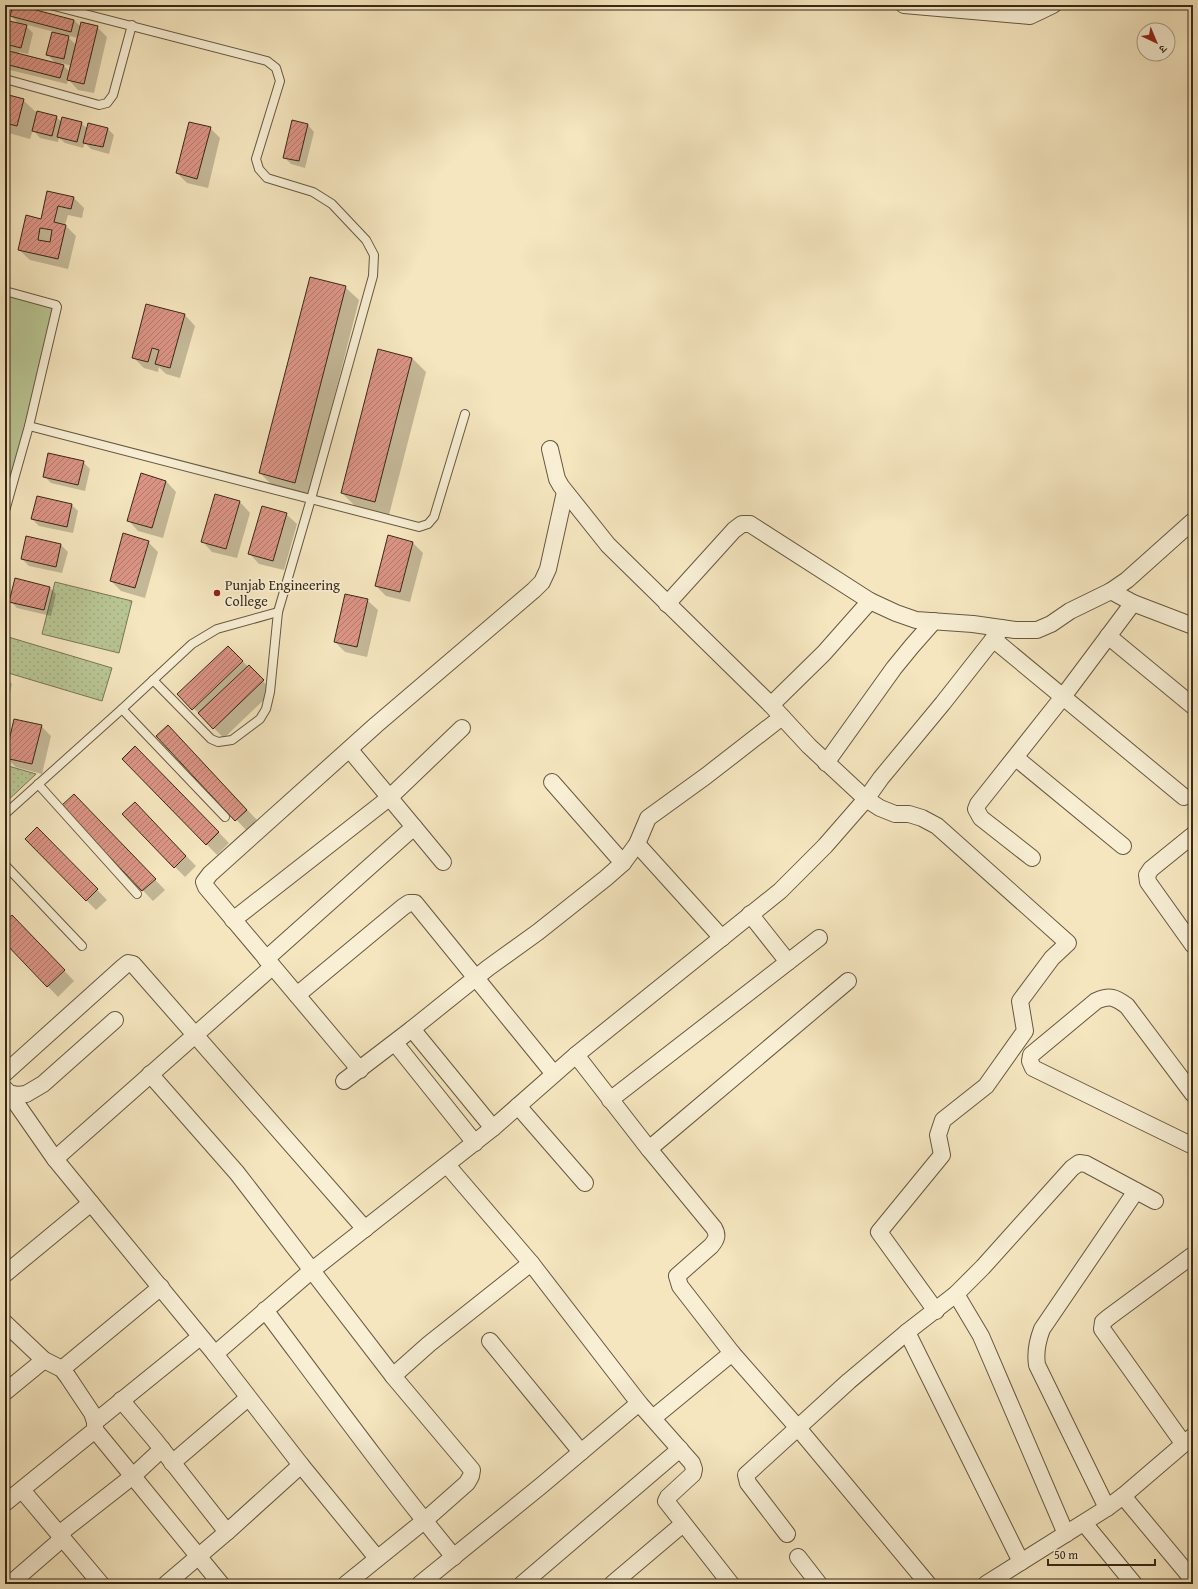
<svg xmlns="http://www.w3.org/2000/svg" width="1198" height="1589" font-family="'Gentium Book Plus','Noto Serif Devanagari',serif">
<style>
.grass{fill:#b9c694;stroke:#787755}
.park{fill:url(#park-dots);stroke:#787755}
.shadow{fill:#0003;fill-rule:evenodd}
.building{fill:url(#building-hatch);stroke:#382816;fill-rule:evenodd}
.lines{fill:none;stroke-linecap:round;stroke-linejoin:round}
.service-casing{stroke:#675840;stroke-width:10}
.minor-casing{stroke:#675840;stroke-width:18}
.service{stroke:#f8efd5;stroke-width:8}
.minor{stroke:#f8efd5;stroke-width:16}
.poi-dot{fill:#8f2418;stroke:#f8efd5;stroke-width:1.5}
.labels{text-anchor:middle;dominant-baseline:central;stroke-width:3.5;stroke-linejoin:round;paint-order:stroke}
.poi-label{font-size:14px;fill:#382816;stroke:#f8efd5;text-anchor:start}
</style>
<defs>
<pattern id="park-dots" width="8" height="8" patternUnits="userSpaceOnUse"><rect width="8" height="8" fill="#b9c694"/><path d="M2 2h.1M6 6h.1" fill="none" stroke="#a0aa7f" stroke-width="1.8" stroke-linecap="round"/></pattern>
<pattern id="building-hatch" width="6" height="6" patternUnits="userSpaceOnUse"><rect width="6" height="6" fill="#db9485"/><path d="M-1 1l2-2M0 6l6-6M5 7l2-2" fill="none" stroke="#b3796c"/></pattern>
</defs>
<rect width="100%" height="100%" fill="#f5e6bf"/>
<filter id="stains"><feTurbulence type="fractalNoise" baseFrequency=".005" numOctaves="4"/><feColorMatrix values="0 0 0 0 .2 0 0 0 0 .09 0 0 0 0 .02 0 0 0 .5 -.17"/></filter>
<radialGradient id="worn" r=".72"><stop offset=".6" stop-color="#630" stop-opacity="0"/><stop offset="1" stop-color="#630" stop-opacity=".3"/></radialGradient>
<polygon class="grass" points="5,293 56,307 5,504"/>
<g class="park">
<polygon points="55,582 132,601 119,653 42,634"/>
<polygon points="5,636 112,668 102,701 5,672"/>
<polygon points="5,765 36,774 5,803"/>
</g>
<g class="shadow">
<path d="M11,16L74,20L81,27H97L107,37L94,93L78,90L68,79L67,84L6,69L5,51L14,53L5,44L10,22L20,25ZM24,24L62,34L48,55L56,64L19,54V52L28,54L33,33ZM66,35L78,38L76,45ZM61,63L72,66L70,72Z"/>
<polygon points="5,95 23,100 38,114 56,117 62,122 81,123 88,129 107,128 114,135 109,154 91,149 85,143 83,148 65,143 59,138 58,142 40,138 33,130 30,139 5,132"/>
<polygon points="308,125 314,132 305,168 291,164 284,157"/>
<polygon points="210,128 220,138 208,188 187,183 177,173"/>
<polygon points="5,187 7,189 5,198"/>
<polygon points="48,192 74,198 84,208 82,218 68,215 65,225 76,236 68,269 30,260 19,250 41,220"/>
<polygon points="345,287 359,300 309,496 274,487 260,473"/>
<polygon points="147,306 185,315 195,326 180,378 166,374 159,367 158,372 144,368 133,357"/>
<polygon points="379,350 412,358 426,372 389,515 356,507 342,493"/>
<polygon points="83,462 90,469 85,491 51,483 44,476"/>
<polygon points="166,481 176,492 163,538 138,531 128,520"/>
<polygon points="216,495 240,502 250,513 237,558 212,552 202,541"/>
<polygon points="72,505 78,511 73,533 39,526 32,519"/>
<polygon points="286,514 297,524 284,570 259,564 249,553"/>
<polygon points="27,537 61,545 68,552 62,573 29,566 22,559"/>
<polygon points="148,542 158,552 145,598 121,591 111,581"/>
<polygon points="413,543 423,553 410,602 386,596 376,586"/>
<polygon points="49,587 56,594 51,616 17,608 10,601"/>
<polygon points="367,600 378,610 367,657 345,652 335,642"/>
<polygon points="228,647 273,691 224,738 179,694"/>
<polygon points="5,677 12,684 5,713"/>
<polygon points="41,726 51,736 42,774 16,767 5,757"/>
<polygon points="158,736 178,736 257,820 246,830"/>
<polygon points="146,757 229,843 217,855 123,759"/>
<polygon points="84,805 165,890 153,901 62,806"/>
<polygon points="145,814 196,866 185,877 175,867"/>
<polygon points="37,828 107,900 96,910 26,839"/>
<polygon points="5,923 23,926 74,981 58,997 5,941"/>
<polygon points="5,978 11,984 5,990"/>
</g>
<g class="building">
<polygon points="13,5 17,5 74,20 71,32 10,16"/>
<polygon points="9,21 27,25 21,48 5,44"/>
<polygon points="81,22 98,26 84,84 67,80"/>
<polygon points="52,32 69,36 64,59 46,55"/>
<polygon points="5,50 64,65 60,78 5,64"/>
<polygon points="5,94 24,99 17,126 5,123"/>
<polygon points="37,111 57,116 52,136 32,131"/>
<polygon points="62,117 82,122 77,142 57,137"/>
<polygon points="292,120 308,124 299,161 283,158"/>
<polygon points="189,122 211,127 197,179 176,173"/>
<polygon points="88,123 108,128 103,147 83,143"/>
<path d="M47,191L74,197L71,209L58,206L54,222L66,225L58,259L18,250L26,215L41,219ZM40,228L52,230L50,242L38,240Z"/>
<polygon points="310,277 346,286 295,483 259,473"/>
<polygon points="146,304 185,314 170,368 155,364 159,350 152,348 148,362 132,358"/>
<polygon points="378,349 412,358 375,502 341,493"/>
<polygon points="48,453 84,461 78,485 43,477"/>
<polygon points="141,473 166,481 152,528 127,521"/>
<polygon points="215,494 240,501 226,549 201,542"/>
<polygon points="37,496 72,504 67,527 31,519"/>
<polygon points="262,506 287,513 273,561 248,554"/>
<polygon points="123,533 149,541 135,588 110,581"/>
<polygon points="388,535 413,542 400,592 375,586"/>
<polygon points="26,536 61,544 56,567 21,559"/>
<polygon points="15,578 50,587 44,610 9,602"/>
<polygon points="345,594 368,599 357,647 334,642"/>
<polygon points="228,646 243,661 192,710 177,694"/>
<polygon points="249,665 264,680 213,729 198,713"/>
<polygon points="14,719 42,725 32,764 5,758"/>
<polygon points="168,725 247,810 235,821 156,736"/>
<polygon points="135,746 219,832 206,845 122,759"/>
<polygon points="74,794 156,879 142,891 61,806"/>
<polygon points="135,802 186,856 174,868 122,814"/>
<polygon points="37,827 98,889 86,901 25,839"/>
<polygon points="12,915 65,970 47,987 5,943 5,922"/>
</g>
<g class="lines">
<defs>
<g id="service">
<polyline points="50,5 267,61 276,68 280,81 256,159 259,169 267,178 313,192 332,204 366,240 374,255 373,276 311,499 278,612 270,692 266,709 260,719 232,740 218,742 211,739 153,680"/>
<polyline points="5,79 99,105 107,103 113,95 132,25"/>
<polyline points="5,291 56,305 57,307 29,426 5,511"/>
<polyline points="29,426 419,527 428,524 434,517 465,414"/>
<polyline points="122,709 225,817"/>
<polyline points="38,784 137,894"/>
<polyline points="5,814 122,709 192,644 217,629 278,612"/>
<polyline points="5,865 82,946"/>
</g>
<g id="minor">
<polyline points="904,5 1030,16 1053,5"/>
<polyline points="550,449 557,479 561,486 608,545 771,705 809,746 866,799 880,808 895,814 909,814 922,818 937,826 1068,943 1052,958 1020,1001 1025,1031 986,1086 943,1120 938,1135 942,1155 879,1232 936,1311"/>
<polyline points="1111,591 1133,603 1193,626"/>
<polyline points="667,604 734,530 742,524 750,524 870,601 896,613 916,620 973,624 1015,630 1037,630 1051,624 1070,611 1111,591 1127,580 1193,521"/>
<polyline points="1108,636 1193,706"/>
<polyline points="993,639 1184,797"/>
<polyline points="771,705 824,653 870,601"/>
<polyline points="1016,758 1123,846"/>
<polyline points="826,763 894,668 912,646 934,621"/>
<polyline points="552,782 623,863"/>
<polyline points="414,827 443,862"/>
<polyline points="1193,835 1151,869 1147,875 1148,882 1193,945"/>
<polyline points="637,844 722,938"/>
<polyline points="1032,858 981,818 976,809 978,804 1062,698 1133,603"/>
<polyline points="750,914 788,962"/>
<polyline points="233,920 389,798 462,728"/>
<polyline points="266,959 414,827 350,750"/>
<polyline points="297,995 403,907 409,903 415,903 554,1074"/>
<polyline points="412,1029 493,1128"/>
<polyline points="395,1043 475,1143"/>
<path d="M576,1055L649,1149L714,1228C718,1235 717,1239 711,1246L677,1276L680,1286L732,1353L653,1418"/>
<polyline points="360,1070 206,887 204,882 210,874 376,725 534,590 542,582 548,569 565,492"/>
<polyline points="5,1073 123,967 128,963 133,964 365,1229"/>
<polyline points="150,1074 237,1173 393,1376 472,1470 471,1476 467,1483 424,1521 346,1584"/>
<polyline points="344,1081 412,1029 488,968 538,932 606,878 623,863 637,844 648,818 706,776 782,717"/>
<polyline points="5,1089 9,1093 17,1095 26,1094 43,1084 115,1020"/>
<polyline points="9,1093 55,1159 91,1203"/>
<path d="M1193,1094L1127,1006C1115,997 1110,995 1096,1001L1031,1055L1030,1061L1033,1068L1193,1146"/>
<polyline points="610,1100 819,938"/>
<polyline points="518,1106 585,1183"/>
<polyline points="649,1149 848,981"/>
<polyline points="55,1159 272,967"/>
<polyline points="447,1165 531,1263 639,1403 692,1463 694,1469 693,1474 668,1497 666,1501 731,1584"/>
<polyline points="5,1274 91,1203 215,1354 311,1271 493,1128 576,1055 780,891 825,846 866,799 881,778 943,703 1002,628"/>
<polyline points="956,1294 981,1336 1066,1534"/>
<path d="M265,1310C327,1393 388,1477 454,1557"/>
<polyline points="5,1323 44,1360 62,1369 68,1377 92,1413 95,1422 95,1430"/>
<polyline points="907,1332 1021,1562"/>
<polyline points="490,1341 581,1452"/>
<polyline points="732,1353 798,1428 928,1584"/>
<polyline points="62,1369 161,1287"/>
<polyline points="393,1376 429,1344 531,1263"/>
<polyline points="5,1392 44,1360"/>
<polyline points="121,1400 154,1439 227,1532"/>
<polyline points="95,1422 200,1337"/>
<polyline points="1183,1443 1102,1329 1103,1322 1109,1317 1193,1255"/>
<polyline points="172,1463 248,1398"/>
<polyline points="301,1465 377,1558"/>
<polyline points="22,1490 101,1584"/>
<polyline points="1123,1496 1193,1580"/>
<polyline points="5,1503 95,1430 221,1584"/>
<path d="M1107,1508L1037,1365C1035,1352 1037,1342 1042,1329L1136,1191"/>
<polyline points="1084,1523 1134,1584"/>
<polyline points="59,1534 133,1476 162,1449"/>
<polyline points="787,1534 748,1483 746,1475 849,1381 907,1332 956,1294 983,1267 1072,1168 1079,1163 1086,1164 1155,1201"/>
<polyline points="798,1557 819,1584"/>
<polyline points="10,1584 63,1538"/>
<polyline points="166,1584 227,1532 301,1465 215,1354"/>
<polyline points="420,1584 542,1485 639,1403"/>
<polyline points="522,1584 680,1449"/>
<polyline points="612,1584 683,1524"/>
<polyline points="986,1584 1107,1508 1123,1496 1193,1436"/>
</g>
</defs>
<use href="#service" class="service-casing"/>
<use href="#minor" class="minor-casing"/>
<use href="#service" class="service"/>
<use href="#minor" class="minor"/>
</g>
<circle class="poi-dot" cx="217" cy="593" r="4"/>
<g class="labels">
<g class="poi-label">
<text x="225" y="585">Punjab Engineering<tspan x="225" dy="16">College</tspan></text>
</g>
</g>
<rect width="1198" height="1589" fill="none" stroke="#f5e6bf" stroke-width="20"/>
<rect x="6" y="6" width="1186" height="1577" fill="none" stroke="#382816" stroke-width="2"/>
<rect x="10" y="10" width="1178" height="1569" fill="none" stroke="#382816"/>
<g transform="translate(1156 42) rotate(136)"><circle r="19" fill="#f8efd5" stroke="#ab9f89"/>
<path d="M0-3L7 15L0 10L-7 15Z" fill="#8f2418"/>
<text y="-6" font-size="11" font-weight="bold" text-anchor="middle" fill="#382816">उ</text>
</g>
<path d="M1048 1559v6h107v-6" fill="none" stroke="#382816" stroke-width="2"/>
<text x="1054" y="1559" font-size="12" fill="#382816" stroke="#f8efd5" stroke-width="3" paint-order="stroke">50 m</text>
<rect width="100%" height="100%" filter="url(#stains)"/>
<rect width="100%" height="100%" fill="url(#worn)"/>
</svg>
